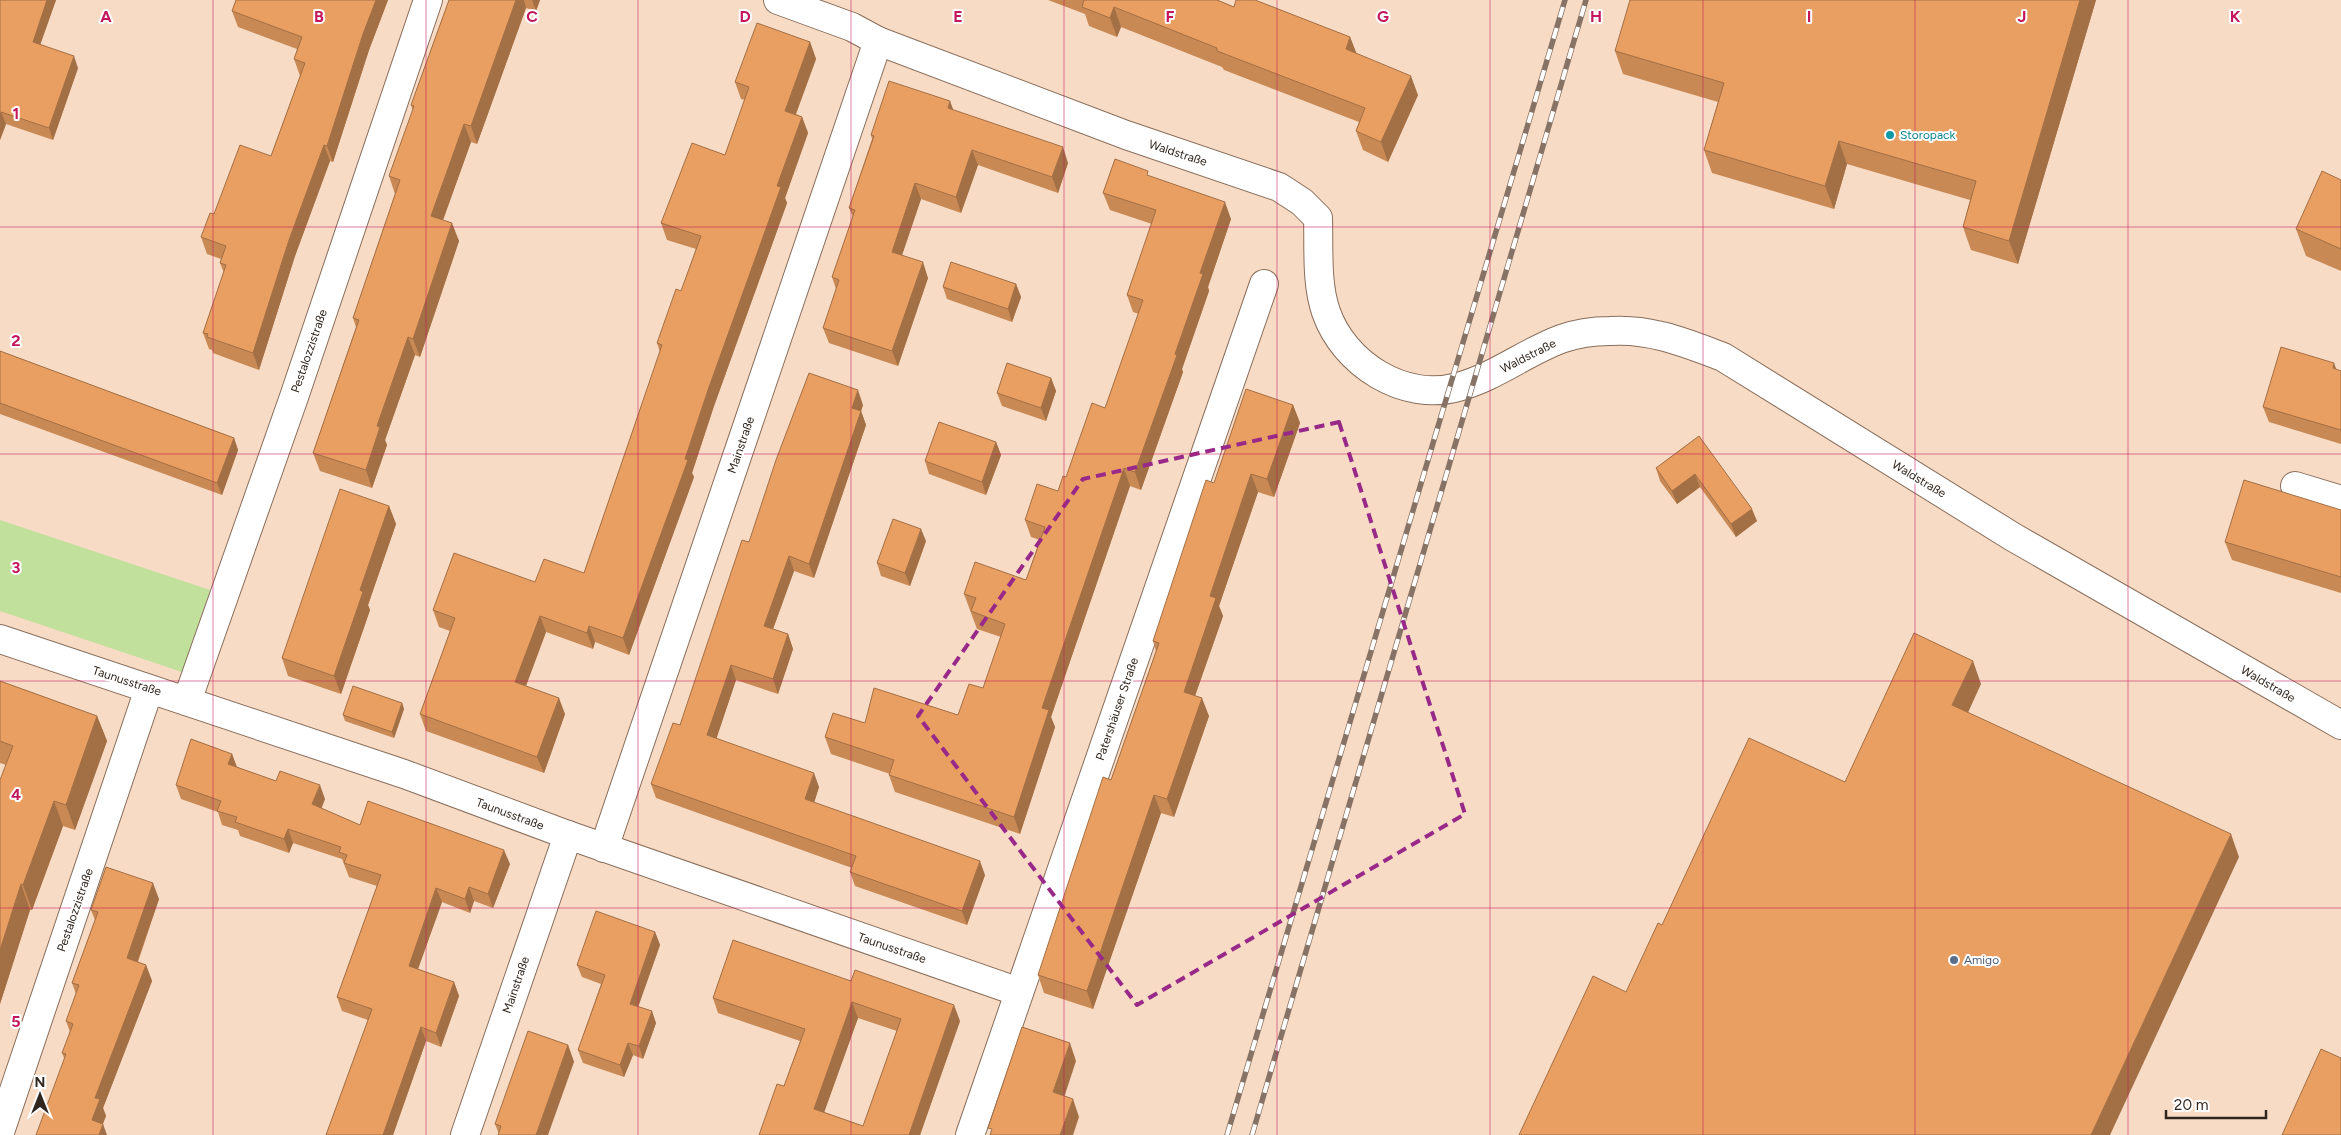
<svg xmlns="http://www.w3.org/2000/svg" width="2341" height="1135" font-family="Figtree,sans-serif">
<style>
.green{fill:#c0e09b}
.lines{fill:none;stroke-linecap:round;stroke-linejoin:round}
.street-casing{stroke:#886e5b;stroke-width:30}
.street{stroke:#fff;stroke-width:28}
.rail-casing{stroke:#867365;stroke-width:5.5}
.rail{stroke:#fff;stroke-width:4;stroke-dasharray:11;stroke-linecap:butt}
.wall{fill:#c88954;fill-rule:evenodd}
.shaded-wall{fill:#a36f45}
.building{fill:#e99f62;stroke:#a36f45;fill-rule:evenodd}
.marked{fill:none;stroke:#982989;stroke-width:4;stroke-dasharray:10 6;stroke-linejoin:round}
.grid{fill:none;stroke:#c2185b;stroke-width:1;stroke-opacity:0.55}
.culture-dot{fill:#0f9aa8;stroke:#fff;stroke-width:2}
.service-dot{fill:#5c6f8a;stroke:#fff;stroke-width:2}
.labels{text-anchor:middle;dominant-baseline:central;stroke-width:4;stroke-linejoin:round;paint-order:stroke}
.culture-label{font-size:12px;fill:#0d838f;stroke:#fff;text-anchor:start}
.street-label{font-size:12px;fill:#31261e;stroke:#fff}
.service-label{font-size:12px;fill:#4e5e75;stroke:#fff;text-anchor:start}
.grid-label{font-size:16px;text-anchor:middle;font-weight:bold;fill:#c2185b;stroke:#fff;stroke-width:4;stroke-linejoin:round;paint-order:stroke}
</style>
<rect width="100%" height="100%" fill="#f8dbc5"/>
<polygon class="green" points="0,520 210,590 182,672 0,611"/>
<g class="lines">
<defs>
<g id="street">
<path d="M778,0L852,27L878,41L1126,135L1279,187L1302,202L1318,218C1319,248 1316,283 1326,312C1344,364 1404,402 1458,387C1495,377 1526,352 1561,339C1575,334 1595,331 1610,331C1650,328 1686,343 1723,357L2013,537L2341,725"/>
<polyline points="2295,486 2341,500"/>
<polyline points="0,639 404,774 568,835 1019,992"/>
<polyline points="187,701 294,397 428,0"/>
<polyline points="604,848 878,41"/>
<polyline points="0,1132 149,689"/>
<polyline points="465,1135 568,835"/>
<polyline points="970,1135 1264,284"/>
</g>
</defs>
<use href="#street" class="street-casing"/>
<use href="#street" class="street"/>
<defs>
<g id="rail">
<polyline points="1227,1135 1565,0"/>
<polyline points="1252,1135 1586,0"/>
</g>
</defs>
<use href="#rail" class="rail-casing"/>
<use href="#rail" class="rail"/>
</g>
<g class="wall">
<polygon points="0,0 56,0 40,44 78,68 53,140 6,124 0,140"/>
<polygon points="236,0 388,0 369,50 333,162 330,161 295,256 259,370 213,353 212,350 209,349 203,333 224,273 220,263 221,259 207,254 201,237 214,214 271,156 300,76 294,59 297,49 238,27 232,11"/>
<polygon points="449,0 540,0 536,11 526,8 477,144 471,142 443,220 459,241 420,357 415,355 385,440 387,445 372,488 320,471 313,453 356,327 353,318 395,194 389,176 413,111 411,105"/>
<polygon points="1048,0 1217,0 1234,7 1350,37 1356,53 1418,95 1388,162 1363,150 1356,131 1359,122 1224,70 1222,67 1121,27 1117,37 1089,26 1085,14"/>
<polygon points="2096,0 2018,264 1971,250 1963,227 1970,200 1847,164 1834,209 1712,173 1704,150 1718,102 1623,74 1615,51"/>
<polygon points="810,42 816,59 796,114 802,117 808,133 785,198 787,203 714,406 692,473 694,477 629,655 595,642 593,649 546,632 526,686 565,714 544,773 426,731 420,714 450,631 439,627 433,610 535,582 584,573 660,352 657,343 681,291 696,249 667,240 661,223 725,155 745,100 741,99 735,82"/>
<polygon points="953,110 1068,163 1058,193 978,165 961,213 921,199 902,255 928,278 898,366 829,343 823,328 836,289 832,277 853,217 849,208 872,139 871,135"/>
<polygon points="1150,177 1231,219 1208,287 1209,291 1182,369 1183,372 1141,490 1130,486 1051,717 1055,727 1020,834 895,792 889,775 890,774 831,754 825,737 865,723 958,715 983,688 1001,637 977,629 964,594 1026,580 1040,540 1031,537 1025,520 1058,491 1105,408 1139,314 1133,312 1127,295 1152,224 1110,210 1103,193"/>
<polygon points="2341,180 2341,271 2306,256 2296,229"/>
<polygon points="1016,284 1021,297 1012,322 947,299 943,287"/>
<polygon points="0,351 234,438 238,450 222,495 0,414"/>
<polygon points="2337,370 2341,371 2341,444 2269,422 2263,407"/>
<polygon points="1051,378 1056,391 1046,421 1002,406 997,393"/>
<polygon points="863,405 861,411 866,425 814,578 794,571 773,629 788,634 793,649 778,694 736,680 716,738 819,787 814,802 985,875 967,925 855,886 850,872 852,868 656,798 651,784 680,725 749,542"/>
<polygon points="1293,405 1300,423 1274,497 1258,492 1219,606 1223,616 1195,696 1209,716 1174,817 1161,813 1093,1009 1044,993 1038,975 1111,780 1156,651 1153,641 1214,483"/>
<polygon points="1699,436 1757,521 1736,537 1700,487 1677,504 1660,481 1656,468"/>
<polygon points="996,442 1001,455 986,495 929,474 925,461"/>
<polygon points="389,506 396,524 368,605 370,610 341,694 288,676 282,658"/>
<polygon points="2341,510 2341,593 2232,560 2225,542"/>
<polygon points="926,541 910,586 881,576 877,563"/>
<polygon points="0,681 97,716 107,741 75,830 63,826 32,910 30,910 0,1004 6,765 0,763"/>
<polygon points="402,703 404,709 394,738 345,721 343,715"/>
<polygon points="232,754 237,767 325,799 321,808 360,825 510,864 493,908 474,901 470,913 442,902 418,969 454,982 459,996 441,1047 426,1041 393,1135 326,1135 368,1020 342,1011 337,997 377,886 349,877 342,859 293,843 289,853 240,836 238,830 222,825 218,812 181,799 176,785"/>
<polygon points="159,899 138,962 146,965 152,981 103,1108 106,1116 103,1124 64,1058 62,1053 70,1032 66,1021 76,994 72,983 95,920 91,910"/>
<polygon points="655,932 660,945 638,1006 656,1023 643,1059 633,1055 624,1077 583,1063 578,1050 601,984 582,977 577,965"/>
<path d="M733,940L960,1021L920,1135H759L784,1086L800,1041L718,1013L713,998ZM858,1018L897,1031L863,1126L824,1112Z"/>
<polygon points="568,1045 574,1062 499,1134 495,1124"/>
</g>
<g class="shaded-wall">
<polygon points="47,0 56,0 37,54 33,42"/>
<polygon points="376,0 388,0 369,50 333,162 327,146 363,34"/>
<polygon points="516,0 524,0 526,8 477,144 471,126"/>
<polygon points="532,0 540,0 536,11"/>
<polygon points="2080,0 2096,0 2018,264 2009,241"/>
<polygon points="1114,7 1121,27 1117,37 1110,18"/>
<polygon points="1350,37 1358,57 1346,49"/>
<polygon points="810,42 816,59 791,127 785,111"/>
<polygon points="74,56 78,68 53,140 49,128"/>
<polygon points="1411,76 1418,95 1388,162 1381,142"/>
<polygon points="950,101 956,117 948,108"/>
<polygon points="1,112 6,124 0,140 0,115"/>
<polygon points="802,117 808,133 785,198 787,203 714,406 692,473 694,477 629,655 623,638 685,459 708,390 777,186"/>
<polygon points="464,124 471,142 438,234 431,216"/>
<polygon points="1839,141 1847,164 1834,209 1825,186"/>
<polygon points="324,145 330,161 295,256 259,370 253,353 289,240"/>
<polygon points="1063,147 1068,163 1058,193 1052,177"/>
<polygon points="972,150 978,165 961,213 956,197"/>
<polygon points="915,183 921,199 898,267 892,252"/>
<polygon points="1225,202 1231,219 1208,287 1209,291 1182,369 1183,372 1141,490 1135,472 1175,354 1200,273"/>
<polygon points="452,223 459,241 420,357 413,339"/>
<polygon points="923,262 928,278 898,366 892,351"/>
<polygon points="1016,284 1021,297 1012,322 1008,309"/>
<polygon points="408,337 415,355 385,440 387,445 372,488 366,470 377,426"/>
<polygon points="2334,363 2340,379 2333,368"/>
<polygon points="1051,378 1056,391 1046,421 1041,408"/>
<polygon points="858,390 863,405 861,411 866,425 814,578 809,564 852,408"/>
<polygon points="1293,405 1300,423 1274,497 1267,479"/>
<polygon points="234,438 238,450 222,495 217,483"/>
<polygon points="996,442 1001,455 986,495 982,482"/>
<polygon points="1124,468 1130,486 1051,717 1055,727 1020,834 1014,817 1042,708"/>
<polygon points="1251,474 1258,492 1219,606 1223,616 1190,710 1184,692 1210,596"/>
<polygon points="1695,474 1700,487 1677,504 1672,491"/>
<polygon points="389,506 396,524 368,605 370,610 341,694 334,676 360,590"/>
<polygon points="1752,509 1757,521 1736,537 1731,524"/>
<polygon points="921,529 926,541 910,586 905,573"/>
<polygon points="789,556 794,571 769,640 764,626"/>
<polygon points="540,616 546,632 521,699 515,682"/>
<polygon points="589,626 595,642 593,649 587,633"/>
<polygon points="788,634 793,649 778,694 773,679"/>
<polygon points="1973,661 1981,684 1961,728 1952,705"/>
<polygon points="731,665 736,680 713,749 707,735"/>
<polygon points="559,698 565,714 544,773 537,757"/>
<polygon points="1202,698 1209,716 1174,817 1167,799"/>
<polygon points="402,703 404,709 394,738 392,732"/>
<polygon points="97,716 107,741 75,830 66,805"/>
<polygon points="232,754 237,768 228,764"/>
<polygon points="814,773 819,787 811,813 805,799"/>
<polygon points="320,785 325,799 318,818 312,804"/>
<polygon points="1154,795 1161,813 1093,1009 1087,991"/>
<polygon points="54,801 63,826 32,910 23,885"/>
<polygon points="288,829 293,843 289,853 284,839"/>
<polygon points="2231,834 2239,857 2110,1135 2091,1135"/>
<polygon points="504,850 510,864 493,908 488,894"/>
<polygon points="980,861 985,875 967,925 962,911"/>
<polygon points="153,883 159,899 133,974 127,958"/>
<polygon points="21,884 30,910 0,1004 0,950"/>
<polygon points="469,887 474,901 470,913 465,899"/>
<polygon points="436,888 442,902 414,980 409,966"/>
<polygon points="655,932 660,945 635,1016 630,1004"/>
<polygon points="146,965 152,981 103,1108 106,1116 98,1135 92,1120 95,1098"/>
<polygon points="454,982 459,996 441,1047 436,1033"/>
<polygon points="852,1002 858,1018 820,1124 814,1109"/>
<polygon points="954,1005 960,1021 920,1135 909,1135"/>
<polygon points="652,1011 656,1023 643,1059 639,1046"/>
<polygon points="421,1027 426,1041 393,1135 383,1135"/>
<polygon points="628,1043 633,1055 624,1077 620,1065"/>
<polygon points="1070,1043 1076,1061 1060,1110 1053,1092"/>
<polygon points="568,1045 574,1062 548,1135 536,1135"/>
<polygon points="1073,1099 1079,1117 1073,1135 1060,1135"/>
<polygon points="103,1124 107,1135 99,1135"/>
</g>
<g class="building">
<polygon points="0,0 47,0 33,42 74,56 49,128 1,112 0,115"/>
<polygon points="236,0 376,0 363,34 327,146 324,145 289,240 253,353 207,337 208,334 203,333 226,265 220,263 226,246 201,237 210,213 214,214 240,145 271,156 305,63 294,59 302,37 232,11"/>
<polygon points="449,0 516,0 471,126 464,124 431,216 452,223 413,339 408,337 377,426 380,427 366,470 313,453 359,320 353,318 400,180 389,176 414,106 411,105"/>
<polygon points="1084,0 1217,0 1234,7 1236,0 1255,0 1350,37 1346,49 1411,76 1381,142 1356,131 1365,108 1217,51 1217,48 1114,7 1110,18 1082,7"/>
<polygon points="1630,0 2080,0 2009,241 1963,227 1976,181 1839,141 1825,186 1704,150 1724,83 1615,51"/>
<polygon points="757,23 810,42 785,111 802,117 777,186 781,187 708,390 685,459 688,460 623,638 589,626 587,633 540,616 515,682 559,698 537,757 420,714 455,618 433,610 454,553 535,582 544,559 584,573 662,345 657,343 676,289 681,291 701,236 661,223 692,143 725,155 749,87 735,82"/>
<polygon points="889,81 950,101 948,108 1063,147 1052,177 972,150 956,197 915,183 892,252 923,262 892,351 823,328 839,280 832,277 855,210 849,208 874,136 871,135"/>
<polygon points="1115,159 1148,171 1147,175 1225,202 1200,273 1203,274 1175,354 1177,355 1135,472 1124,468 1042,708 1049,710 1014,817 889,775 894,760 825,737 833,713 865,723 874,688 958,715 969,684 983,688 1005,624 971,611 976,598 964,594 975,562 1026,580 1045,527 1025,520 1037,484 1058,491 1063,476 1066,477 1092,403 1105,408 1143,300 1127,295 1156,210 1103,193"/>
<polygon points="2322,171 2341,180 2341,249 2296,229"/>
<polygon points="951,262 1016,284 1008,309 943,287"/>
<polygon points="2281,347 2334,363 2333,368 2341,371 2341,430 2263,407"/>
<polygon points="0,351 234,438 217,483 0,403"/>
<polygon points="1007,363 1051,378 1041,408 997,393"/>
<polygon points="809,373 858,390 852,408 861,411 809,564 789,556 764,626 788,634 773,679 731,665 707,735 814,773 805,799 980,861 962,911 850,872 856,856 651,784 673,723 680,725 742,540 749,542 776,460"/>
<polygon points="1246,389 1293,405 1267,479 1251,474 1210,596 1216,598 1184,692 1202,698 1167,799 1154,795 1087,991 1038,975 1103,777 1111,780 1159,643 1153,641 1206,480 1214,483"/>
<polygon points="939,422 996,442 982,482 925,461"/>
<polygon points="1699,436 1752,509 1731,524 1695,474 1672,491 1656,468"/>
<polygon points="2244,480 2341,510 2341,577 2225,542"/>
<polygon points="340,489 389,506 360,590 363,592 334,676 282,658"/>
<polygon points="893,519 921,529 905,573 877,563"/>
<polygon points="1914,633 1973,661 1952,705 2231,834 2091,1135 1519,1135 1593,976 1626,992 1658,923 1662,925 1749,738 1845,782"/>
<polygon points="0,681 97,716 66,805 54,801 23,885 21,884 0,950 0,780 13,746 0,741"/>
<polygon points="353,686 402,703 392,732 343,715"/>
<polygon points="191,739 232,754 228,764 276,781 280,771 320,785 312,804 360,825 368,801 504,850 488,894 469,887 465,899 436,888 409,966 454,982 436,1033 421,1027 383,1135 326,1135 372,1009 337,997 381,875 344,863 347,855 339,852 341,847 288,829 284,839 235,822 237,817 217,811 221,801 176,785"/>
<polygon points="106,867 153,883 127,958 146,965 95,1098 100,1099 92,1120 103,1124 99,1135 36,1135 66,1054 62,1053 73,1024 66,1021 79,985 72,983 98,912 91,910"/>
<polygon points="596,911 655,932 630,1004 652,1011 639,1046 628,1043 620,1065 578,1050 605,975 577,965"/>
<path d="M733,940L851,981L855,970L954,1005L909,1135H759L777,1084L784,1086L805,1029L713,998ZM852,1002L901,1019L863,1126L814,1109Z"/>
<polygon points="1022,1027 1070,1043 1053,1092 1073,1099 1060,1135 990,1135 992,1129 988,1128"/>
<polygon points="528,1031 568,1045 536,1135 498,1135 501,1126 495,1124"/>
<polygon points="2321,1049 2341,1058 2341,1135 2282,1135"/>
</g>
<path class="marked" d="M1339,422L1465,814L1137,1005L918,716L1083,479Z"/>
<path class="grid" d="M213,0V1135M426,0V1135M638,0V1135M851,0V1135M1064,0V1135M1277,0V1135M1490,0V1135M1703,0V1135M1915,0V1135M2128,0V1135M0,227H2341M0,454H2341M0,681H2341M0,908H2341"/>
<circle class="culture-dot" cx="1890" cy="135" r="5"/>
<circle class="service-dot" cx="1954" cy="960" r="5"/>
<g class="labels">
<g class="culture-label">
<text x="1900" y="135">Storopack</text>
</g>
<g class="street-label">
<text transform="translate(1178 153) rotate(18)">Waldstraße</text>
<text transform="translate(309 351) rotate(-71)">Pestalozzistraße</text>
<text transform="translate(1528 356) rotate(-27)">Waldstraße</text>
<text transform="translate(741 445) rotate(-71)">Mainstraße</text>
<text transform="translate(1919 479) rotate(31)">Waldstraße</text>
<text transform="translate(127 681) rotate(18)">Taunusstraße</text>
<text transform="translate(2268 684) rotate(30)">Waldstraße</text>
<text transform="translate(1117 709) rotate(-71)">Patershäuser Straße</text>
<text transform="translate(510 814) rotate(20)">Taunusstraße</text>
<text transform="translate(75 910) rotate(-71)">Pestalozzistraße</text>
<text transform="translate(892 948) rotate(19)">Taunusstraße</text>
<text transform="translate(516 985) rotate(-71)">Mainstraße</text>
</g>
<g class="service-label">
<text x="1964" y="960">Amigo</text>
</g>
</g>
<g class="grid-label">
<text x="106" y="22">A</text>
<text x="319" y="22">B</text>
<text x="532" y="22">C</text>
<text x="745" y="22">D</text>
<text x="958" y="22">E</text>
<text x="1170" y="22">F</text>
<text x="1383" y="22">G</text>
<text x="1596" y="22">H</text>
<text x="1809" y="22">I</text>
<text x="2022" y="22">J</text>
<text x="2235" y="22">K</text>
<text x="16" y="119">1</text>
<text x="16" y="346">2</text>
<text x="16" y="573">3</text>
<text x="16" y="800">4</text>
<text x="16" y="1027">5</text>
</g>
<g transform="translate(40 1095)" stroke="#ffffff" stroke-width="4" paint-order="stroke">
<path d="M0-4L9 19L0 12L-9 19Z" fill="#31261e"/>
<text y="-8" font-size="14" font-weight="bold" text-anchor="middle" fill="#31261e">N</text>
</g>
<path d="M2166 1110v8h100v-8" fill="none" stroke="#31261e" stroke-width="2.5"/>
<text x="2174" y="1110" font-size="15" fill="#31261e" stroke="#ffffff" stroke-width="4" paint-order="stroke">20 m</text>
</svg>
